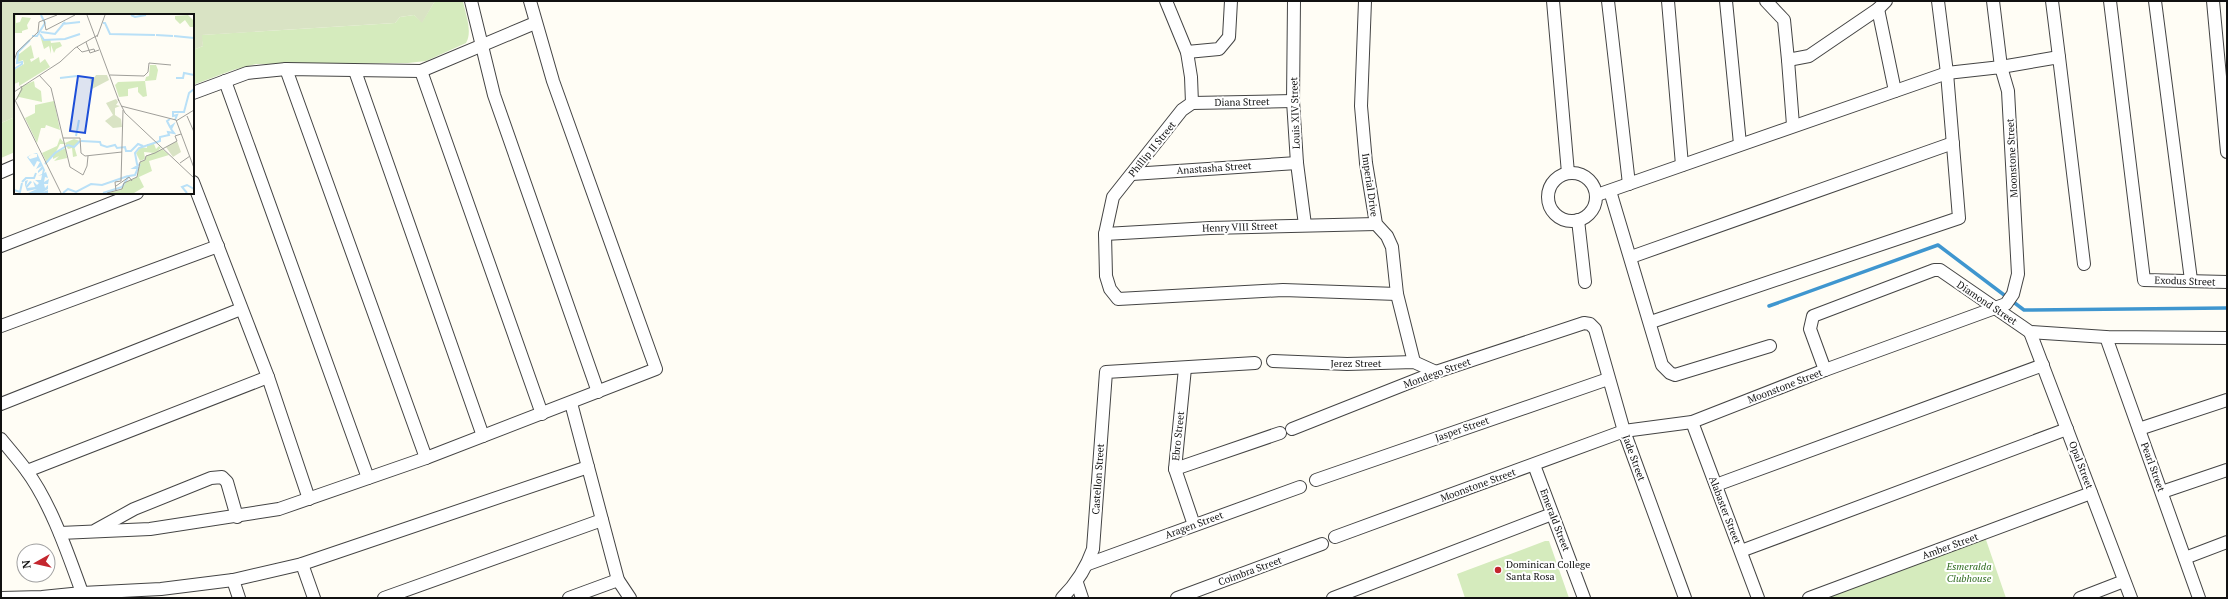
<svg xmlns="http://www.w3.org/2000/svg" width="2228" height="599" font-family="'PT Serif',serif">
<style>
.green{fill:#d5ebbd}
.cemetery{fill:#d9e3c4}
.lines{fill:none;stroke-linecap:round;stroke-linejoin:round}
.stream{stroke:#3f96cf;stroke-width:3.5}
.minor-casing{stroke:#444;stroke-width:14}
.minor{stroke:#fff;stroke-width:12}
.poi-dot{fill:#c4262e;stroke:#fff;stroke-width:1.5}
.labels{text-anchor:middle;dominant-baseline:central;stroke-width:4;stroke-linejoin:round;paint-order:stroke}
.street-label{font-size:10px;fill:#111;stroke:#fff}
.poi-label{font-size:10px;fill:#111;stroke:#fff;text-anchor:start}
.park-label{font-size:10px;font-style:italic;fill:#2f6b1f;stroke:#fff}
.inset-river{fill:none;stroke:#b9e0f7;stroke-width:2}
.inset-road{fill:none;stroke:#a09f9a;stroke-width:1}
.view{fill:#1d4ed8;fill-opacity:0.15;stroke:#1d4ed8;stroke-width:2}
.inset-edge{fill:none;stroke:#111;stroke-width:2}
</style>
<rect width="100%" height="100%" fill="#fffdf5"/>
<g class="green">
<path d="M435,1H463C465,13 473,31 466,43L426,61L408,63L256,64L233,70L193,85V50L203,46L201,35L395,23L400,17L414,15L422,22Z"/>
<polygon points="15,117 15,152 1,158 1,123"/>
<polygon points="1985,537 2006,598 1819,598"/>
<polygon points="1545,541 1549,541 1569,598 1465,598 1457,574"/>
</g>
<polygon class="cemetery" points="1,1 435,1 422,23 414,15 400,17 395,23 202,35 203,46 193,50 193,15 15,15 15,117 1,123"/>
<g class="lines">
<polyline class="stream" points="1769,306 1938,245 2024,310 2227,308"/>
<defs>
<g id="minor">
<polyline points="471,1 494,95 598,392"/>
<polyline points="1166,1 1187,52 1191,77 1192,103 1182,110 1113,197 1105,234 1106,276 1110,289 1118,299 1283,290 1397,294"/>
<polyline points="1294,1 1293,101 1297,163 1305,225"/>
<polyline points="1365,1 1361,106 1366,163 1376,224 1387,236 1392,247 1397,294 1414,362"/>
<polyline points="1553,1 1568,173"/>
<polyline points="1608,1 1629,184"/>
<polyline points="1668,1 1682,165"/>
<polyline points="1726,1 1740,144"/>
<polyline points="1766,1 1784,20 1788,60 1809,56 1878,9 1886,1"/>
<polyline points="1993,1 2001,67 2059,57 2084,264"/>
<polyline points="2052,1 2059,57"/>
<polyline points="2110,1 2144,280 2227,282"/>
<polyline points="2155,1 2191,280"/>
<polyline points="2213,1 2227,152"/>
<polyline points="1878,9 1895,91"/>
<polyline points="1187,52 1219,49 1229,37 1231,1"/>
<polyline points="1788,60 1793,125"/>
<polyline points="286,69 426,458"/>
<polyline points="355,71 483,436"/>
<polyline points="421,71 542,414"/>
<polyline points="225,81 368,478"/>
<polyline points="193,93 247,73 286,69 421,71 535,23"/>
<polyline points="1192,103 1293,101"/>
<polyline points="1,172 15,166"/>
<circle cx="1572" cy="197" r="24"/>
<polyline points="1132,174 1297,163"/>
<polyline points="193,182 268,377 309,499"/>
<polyline points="1610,191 1662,365 1670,373 1675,375 1770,346"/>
<polyline points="1578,220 1585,282"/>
<polyline points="1105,234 1210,228 1376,224"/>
<polyline points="1,246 137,193"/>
<polyline points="1631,257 1953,143"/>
<polyline points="1651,322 1959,218 1947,73 1938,1"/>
<polyline points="1,326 218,246"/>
<polyline points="2030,332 2131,598"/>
<polyline points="2106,337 2199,598"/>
<polyline points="1273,361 1347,364 1414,362 1436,372"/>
<polyline points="1185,368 1175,469 1194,525"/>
<polyline points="1825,370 1810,329 1813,316 1934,270 1940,270 2030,332 2106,337 2227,338"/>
<polyline points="571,403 618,580 630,598"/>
<polyline points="1,404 241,309"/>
<polyline points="1692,422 1758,598"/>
<polyline points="1292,429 1436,372 1584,323 1590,324 1595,329 1624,431 1685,598"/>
<polyline points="2139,429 2227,400"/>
<path d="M1,439C9,449 18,459 26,470C52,505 69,557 84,598"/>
<polyline points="1534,465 1584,598"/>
<polyline points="1175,469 1280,433"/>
<polyline points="27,471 268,377"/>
<polyline points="1316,480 1608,379"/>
<polyline points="1716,485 2043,365"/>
<polyline points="2162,492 2227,470"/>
<polyline points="96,530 134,509 211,478 222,477 227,482 237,517"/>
<polyline points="60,533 150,529 279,509 426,458 656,369 553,81 530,1"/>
<polyline points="1335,537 1624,431 1692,422 1825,370 2006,304 2013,294 2018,274 2008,91 2001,67 1947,73 1597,195"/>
<polyline points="1741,551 2067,429"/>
<polyline points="2185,558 2227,542"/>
<polyline points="302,564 314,598"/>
<polyline points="1088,564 1300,487"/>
<polyline points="233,580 239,598"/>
<polyline points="1077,583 1082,598"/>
<polyline points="1,598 42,597 82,593 161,589 233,580 302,564 588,467"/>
<polyline points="384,598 602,520"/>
<polyline points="569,598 618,580"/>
<path d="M1062,598C1077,583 1086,569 1093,549L1106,372L1255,363"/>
<polyline points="1177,598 1322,544"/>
<polyline points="1333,598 1552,514"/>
<polyline points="1809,598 2091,493"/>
<polyline points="2080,598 2124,581"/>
</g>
</defs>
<use href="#minor" class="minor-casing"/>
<use href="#minor" class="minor"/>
</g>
<circle class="poi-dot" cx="1498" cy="570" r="4"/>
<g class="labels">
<g class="street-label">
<text transform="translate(1242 102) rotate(-1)">Diana Street</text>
<text transform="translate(1295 113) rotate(-92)">Louis XIV Street</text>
<text transform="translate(1152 149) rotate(-51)">Phillip II Street</text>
<text transform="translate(2012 158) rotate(-93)">Moonstone Street</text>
<text transform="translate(1214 168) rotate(-4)">Anastasha Street</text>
<text transform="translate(1370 185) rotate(82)">Imperial Drive</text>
<text transform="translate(1240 227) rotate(-2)">Henry VIII Street</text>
<text transform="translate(2185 281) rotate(2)">Exodus Street</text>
<text transform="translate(1987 303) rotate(34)">Diamond Street</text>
<text x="1356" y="363">Jerez Street</text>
<text transform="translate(1437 373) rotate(-20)">Mondego Street</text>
<text transform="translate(1785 386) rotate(-21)">Moonstone Street</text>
<text transform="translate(1462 429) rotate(-19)">Jasper Street</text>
<text transform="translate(1178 436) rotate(-84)">Ebro Street</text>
<text transform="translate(1634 458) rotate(70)">Jade Street</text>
<text transform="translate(2081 465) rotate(69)">Opal Street</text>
<text transform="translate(2153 467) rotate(70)">Pearl Street</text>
<text transform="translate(1098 479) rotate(-86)">Castellon Street</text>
<text transform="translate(1478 485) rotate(-20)">Moonstone Street</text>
<text transform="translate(1725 510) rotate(69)">Alabaster Street</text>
<text transform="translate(1555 520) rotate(69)">Emerald Street</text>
<text transform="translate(1194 525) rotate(-20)">Aragen Street</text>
<text transform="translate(1950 546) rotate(-20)">Amber Street</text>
<text transform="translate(1250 571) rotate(-20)">Coimbra Street</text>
</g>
<g class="poi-label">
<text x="1506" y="564">Dominican College<tspan x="1506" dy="12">Santa Rosa</tspan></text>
</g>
<g class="park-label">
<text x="1969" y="566">Esmeralda<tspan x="1969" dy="12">Clubhouse</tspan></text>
</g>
</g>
<g transform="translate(14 14)">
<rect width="180" height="180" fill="#fffdf5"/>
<path d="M0,1H4H2V9L6,8L8,3L17,4L13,11L14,15L8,17V19H0ZM174,1L180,7V13H176L171,6L166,10L161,5V2ZM26,21L29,26L36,25L37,29L46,28L48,32L42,35L40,39L37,31V40L35,32L30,35ZM17,31L20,44L16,45L17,48L25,43L26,49L31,45L36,53L5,72V68L0,70V56L10,50L9,46L4,48V41ZM136,51H142L144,56L142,66L131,67L133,82L129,83L124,78V73L114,75V82L105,83L101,71L104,68L131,67L132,63L135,62ZM20,67L21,73L27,77L28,88L5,83L2,86L7,96L2,86L8,72ZM40,87L46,116L32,111L31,114H27L23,129L11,104L21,99V91ZM46,124L51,130H46L42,138L52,134L53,144L40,147L45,142L39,145V141L33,149L28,139L43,132ZM60,125L66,127L60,132L63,142L59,143L58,134L54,135L51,129ZM133,130H140L142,135L145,132L147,134L141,139L130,138L131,145L126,147L122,139L127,133L133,134ZM148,135L155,141L135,147L138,157L125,163L130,173L120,179H94L107,176L110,169L123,163L126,148L131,146L132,142Z" fill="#d5ebbd"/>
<path d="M82,61H93L95,66L78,75L76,63L80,64ZM102,85L104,88L102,91L106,92L101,94V101L107,105L108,113L99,114L91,107L99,101L92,89ZM163,127L167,138L159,143L152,133Z" fill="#d9e3c4"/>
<path d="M23,139L31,156L30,159L32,158L34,164L31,163L30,168L35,165L34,170H30L31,174L34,171V175L29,178L34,176V179H14L23,175L13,177L11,171V167L14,166L12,172L16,167L18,168L13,174L21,173L19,167L23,171L25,169L21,166H27L28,161L24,162L28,160L29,155L24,159V157L28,152L22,155L26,148L23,147L20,153L13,143L18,140L14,143L16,145L23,143V140H19Z" fill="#b9e0f7"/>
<path class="inset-river" d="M117,1L121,3L132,1M89,9H91L96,20L141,21M48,10L66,8M27,18L41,20L51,8M26,20L30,26L51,25L66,20M142,21L159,22M18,22H23L31,9L27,1M160,22L180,24M0,55L8,50V48L3,49L4,38L16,26M46,64L63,62M162,64H169L170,59L180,61M161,106L163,101L159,102V98H170L175,79L180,75M62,122L65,106M67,127L86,128L87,131L93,133L101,131L103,134L111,133L112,137H117L124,130L129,132M31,150L41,139L54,131L60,133L66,127M8,168L12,164H20L22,159M0,176L6,178L8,169M49,179L54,175L62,178L77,170L88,171L114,162M89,179L108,173L115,162L121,161L124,154H120L125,151L123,150L121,139L125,134L146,127V123L155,121L154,118L160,119L157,115L159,111L156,113L153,107L156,105M173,179L168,173L173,171L180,175"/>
<path class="inset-road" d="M73,1L105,87M30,6L32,16L61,1M83,23L91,1M72,28L76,39L85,36M63,33L68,38L80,35L81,38M0,47L3,38L24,18L25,8L43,1M25,61L37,74L56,153L69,161L73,152L74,142M96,61L130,62L134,58L135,49L157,51M0,78L46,48L61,34L84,21M0,84L47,179M104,85L111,99L180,164M2,86L8,75L7,72M107,92L162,106L180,154M173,102L180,118M162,107L180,96M49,124H66L67,139L71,142L108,138M166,149L176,142M107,167L109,96M102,172L115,163L118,167M102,177L101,168L107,167M93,179L108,175L110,169L123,163L126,148L131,146L132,142L141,139L163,127L161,122L167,120"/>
<path class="view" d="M64,62L79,64L71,119L56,117Z"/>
<rect width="180" height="180" class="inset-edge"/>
</g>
<rect width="2228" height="599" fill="none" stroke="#111111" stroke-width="4"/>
<g transform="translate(36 563) rotate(262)"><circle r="19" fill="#ffffff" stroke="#a0a0a0"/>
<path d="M0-3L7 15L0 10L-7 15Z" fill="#c4262e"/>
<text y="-6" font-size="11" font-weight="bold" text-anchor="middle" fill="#111111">N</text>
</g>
</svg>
